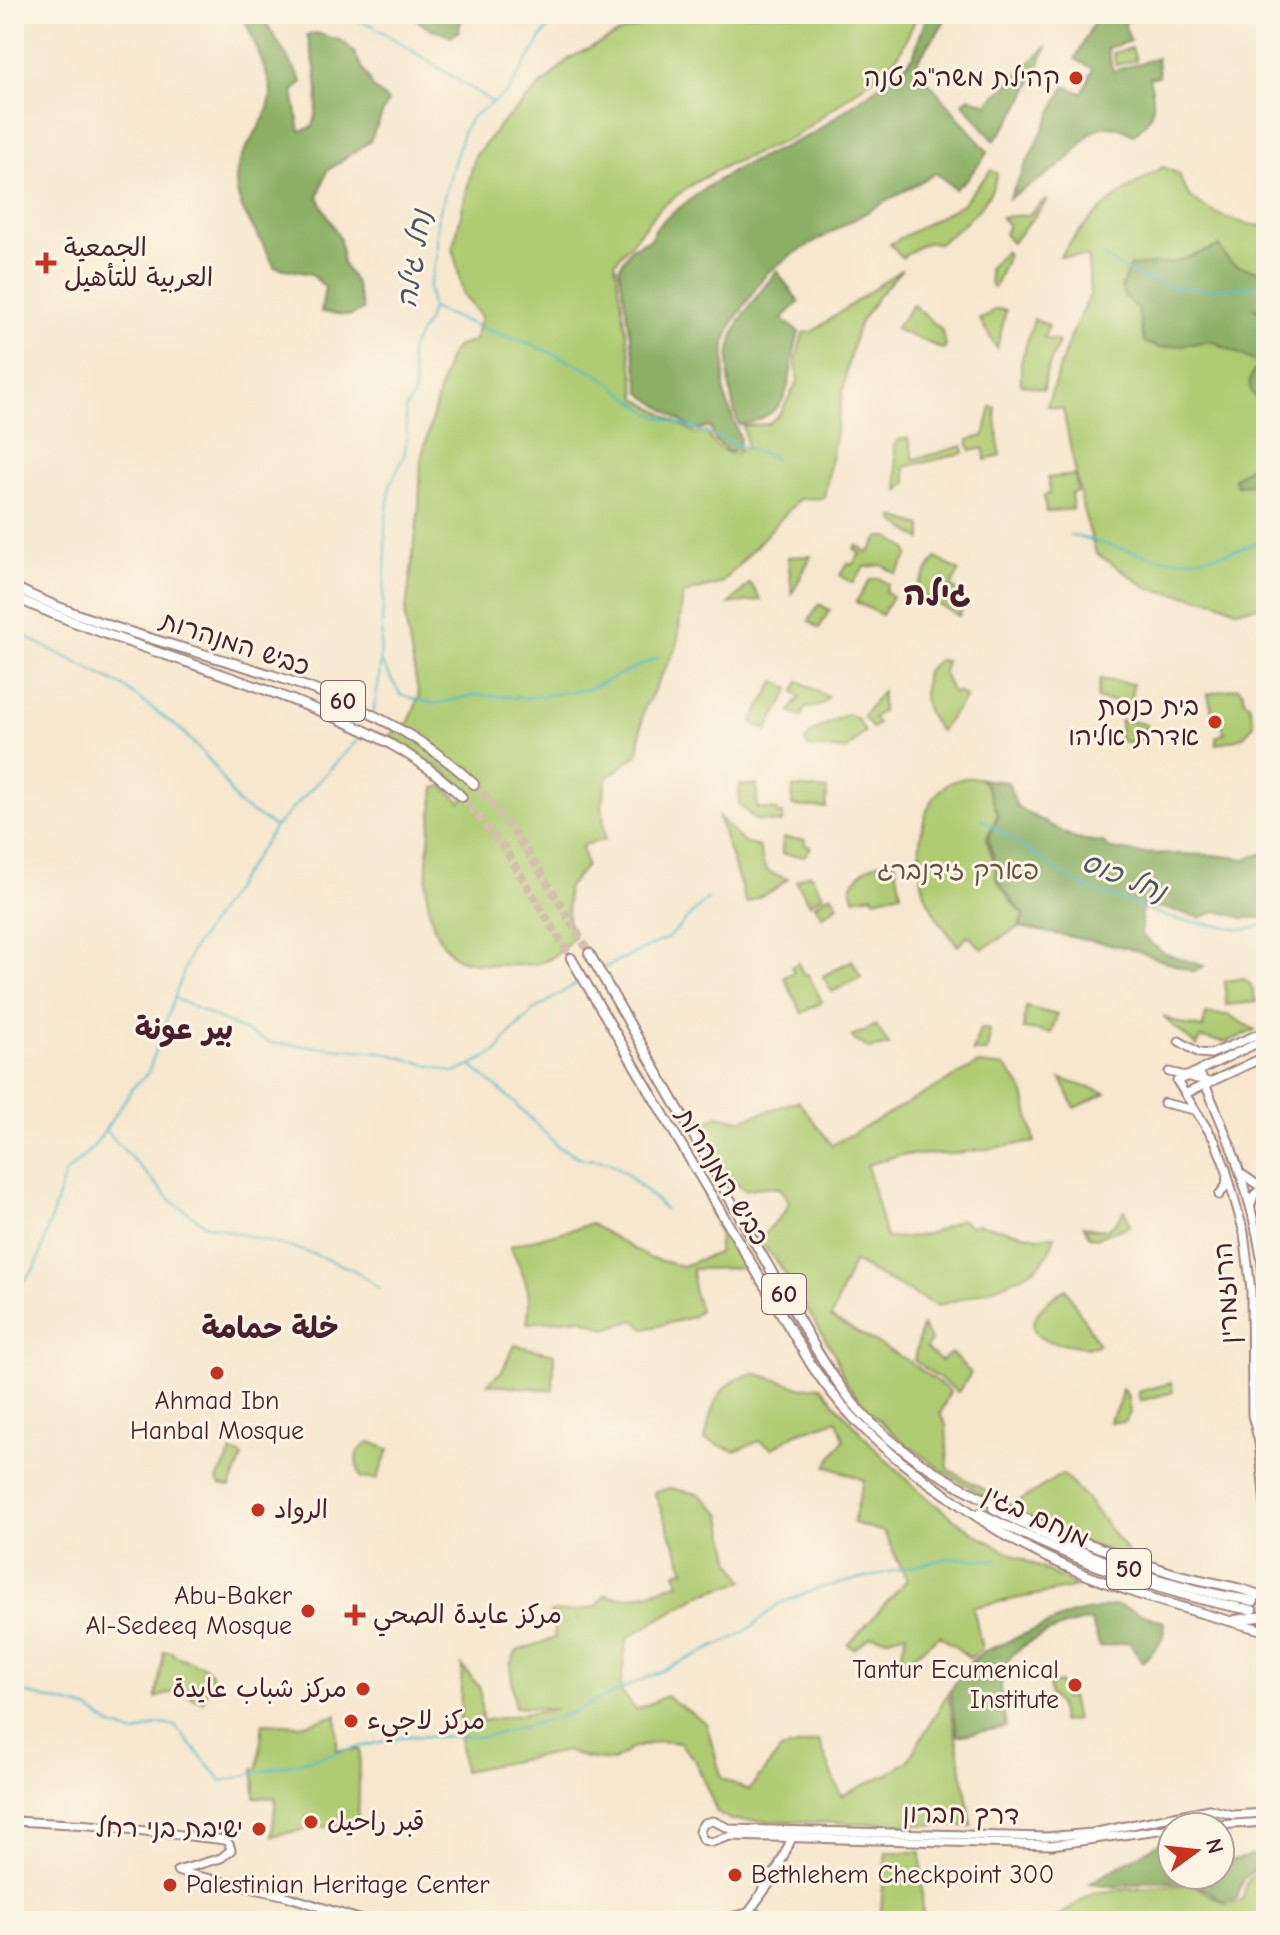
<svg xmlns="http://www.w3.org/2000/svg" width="1280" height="1935" font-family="'Comic Neue','Playpen Sans Arabic','Playpen Sans Hebrew',sans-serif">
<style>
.green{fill:#afcc73;stroke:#7c764f;stroke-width:2}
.forest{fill:#8bb065;stroke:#6a6848;stroke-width:2}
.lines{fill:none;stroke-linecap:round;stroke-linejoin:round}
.stream{stroke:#4fbacb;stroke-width:2}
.highway-tunnel{stroke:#d4bfad;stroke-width:8;stroke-dasharray:8 4;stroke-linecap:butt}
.major-casing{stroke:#a0837c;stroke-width:11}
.highway-casing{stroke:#a0837c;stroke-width:12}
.major{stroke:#fff;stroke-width:7}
.highway{stroke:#fff;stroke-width:8}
.poi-dot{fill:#c8321e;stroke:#fcf5e5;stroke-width:3}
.labels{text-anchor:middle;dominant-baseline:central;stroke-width:6;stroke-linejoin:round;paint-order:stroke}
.shield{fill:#fcf5e5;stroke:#7f5f63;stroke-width:2}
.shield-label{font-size:24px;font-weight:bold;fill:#4a1f2b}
.poi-label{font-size:26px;fill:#4a1f2b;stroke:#fcf5e5;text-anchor:start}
.street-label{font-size:26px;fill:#4a1f2b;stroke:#fcf5e5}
.park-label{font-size:26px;fill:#685341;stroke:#fcf5e5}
.water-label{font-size:28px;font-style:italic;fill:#4c5563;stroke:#fcf5e5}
.quarter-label{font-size:30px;font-weight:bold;fill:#4a1f2b;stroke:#fcf5e5}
.district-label{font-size:34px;font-weight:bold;fill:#4a1f2b;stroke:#fcf5e5}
</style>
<rect width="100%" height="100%" fill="#fcf5e5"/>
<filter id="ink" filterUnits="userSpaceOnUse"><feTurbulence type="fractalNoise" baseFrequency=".0125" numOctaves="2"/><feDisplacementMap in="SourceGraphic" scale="16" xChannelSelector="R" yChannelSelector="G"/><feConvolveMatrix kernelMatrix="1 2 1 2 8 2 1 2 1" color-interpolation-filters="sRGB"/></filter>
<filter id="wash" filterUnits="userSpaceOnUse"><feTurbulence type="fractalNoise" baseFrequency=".006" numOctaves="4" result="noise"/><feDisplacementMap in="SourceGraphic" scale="32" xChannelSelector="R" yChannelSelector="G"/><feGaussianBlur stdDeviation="1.8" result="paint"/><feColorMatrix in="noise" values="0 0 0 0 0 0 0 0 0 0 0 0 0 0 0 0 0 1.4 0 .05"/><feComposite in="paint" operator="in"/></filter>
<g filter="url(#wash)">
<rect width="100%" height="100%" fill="#f7e7ce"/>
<g class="green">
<path d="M679,14H918L899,54L884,70L796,136L723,167L694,183L660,208L615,262L637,398L696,434L707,432C713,447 719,451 735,454L747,446L743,426L768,424L780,414L798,381L796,361L803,333L812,332L902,269L878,296L858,326L848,363L824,498L799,499L722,583L683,594L677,646L643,711L638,754L607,778L602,801L605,840L582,845L586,866L567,888L568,922L574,936C551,964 541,966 505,965C489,965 471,964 457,958C451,955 448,949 444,945C414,906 431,834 435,788L443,786L461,802L469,793L444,771L386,738L409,722L419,697L405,618L419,509L421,460L448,359L456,347L474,341L481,317L463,294L453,248L475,156L500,125L570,58L622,32Z"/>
<polygon points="1132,48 1136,60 1116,65 1113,53"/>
<path d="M1163,167L1179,174C1181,180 1183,187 1187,192C1200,211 1244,226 1266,226V605L1263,606L1236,610L1216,601L1150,589L1096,553L1083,509L1063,409L1047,406L1067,345L1090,295L1088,257L1060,256C1090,214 1119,192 1163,167Z"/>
<path d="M991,170L997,174C992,202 961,228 939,243C923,240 915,249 902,258L890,244L962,204Z"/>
<polygon points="1045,200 1047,201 1012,243 1004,234 1008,225 1001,217 1028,215"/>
<polygon points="1005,251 1008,255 994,288 991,286 989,269"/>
<polygon points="913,305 941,329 946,347 943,349 895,329"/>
<polygon points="995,309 1006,310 997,349 979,318 986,317"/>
<polygon points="1034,319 1048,325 1044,338 1059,342 1046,373 1044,389 1021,384 1021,362"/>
<polygon points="991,407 995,407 1000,456 986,460 983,448 971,451 968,440 984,436"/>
<polygon points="908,438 914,459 963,446 964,453 904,467 907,483 899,491 894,446 898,440"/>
<polygon points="1075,475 1077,492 1071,494 1073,509 1046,512 1044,495 1050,494 1048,478"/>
<polygon points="894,517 922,526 922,540 894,521"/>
<polygon points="880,537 889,537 907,549 908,556 896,574 882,565 864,567 853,583 840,575 848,563 852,565 860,554 854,548 857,545 868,553"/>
<polygon points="811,556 792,594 788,557"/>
<polygon points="936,558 959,571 951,587 958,591 965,603 959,616 914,591"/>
<polygon points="879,578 888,584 885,591 892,597 882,615 856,602 870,580"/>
<polygon points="750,583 761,600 729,604"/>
<polygon points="819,604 830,610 819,628 809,621"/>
<path d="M938,660L946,661L943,672L953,693L959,692L966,697L940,731C923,711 922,697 926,671Z"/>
<polygon points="1100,679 1133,684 1130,704 1097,699"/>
<polygon points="775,681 790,689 767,730 752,722"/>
<path d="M799,681L828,697C823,705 816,709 806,707L801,717L790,712L800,697L794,693Z"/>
<polygon points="1238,687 1243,692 1245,701 1249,703 1254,724 1243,737 1217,744 1216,737 1225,733 1215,711 1212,711 1208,694"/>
<polygon points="882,691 882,711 873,718 878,724 872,728 863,716"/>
<polygon points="847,714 858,719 865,732 846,750 808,747 805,742 813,731"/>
<polygon points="1121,720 1146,724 1144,737 1135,743 1119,741"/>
<path d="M980,778L986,784L998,814L986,839L995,866L996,878L1011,902L1024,915L1019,927L982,949L968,935L958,946C945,929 932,913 925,893C914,859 917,788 961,779C967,777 974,778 980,778Z"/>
<polygon points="740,785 757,785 757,808 777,810 778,814 783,814 782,823 755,820 739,804"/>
<polygon points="793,787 827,790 826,808 792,806"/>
<path d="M718,816L743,842L759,847C766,876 763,870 788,879L774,890L746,903Z"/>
<polygon points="783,838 805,840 805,845 811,847 804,856 782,854"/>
<path d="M888,861L895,862L901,893L874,899V895L854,898L851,886C861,871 870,863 888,861Z"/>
<polygon points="810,873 823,895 810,904 796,881"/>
<polygon points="831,894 838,905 822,916 815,905"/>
<polygon points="852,960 861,977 832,992 823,976"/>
<polygon points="798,963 804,975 808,974 822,1002 802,1013 784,977 794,972 791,967"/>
<polygon points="1243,978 1251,985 1256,1002 1226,1005 1225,981"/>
<polygon points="1026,1007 1057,1015 1051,1033 1023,1029"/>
<polygon points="1206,1014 1229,1015 1255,1030 1227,1042 1200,1038 1197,1046 1163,1017 1182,1024 1203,1028"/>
<polygon points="876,1025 889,1045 870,1049 854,1040 852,1037"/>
<polygon points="980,1028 990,1030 987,1052 973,1052"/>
<path d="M978,1064L1006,1067L1023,1090L1035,1142L953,1154L900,1155L867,1165L886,1238C918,1238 932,1235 961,1219L970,1226L978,1224L1038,1237L1055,1236C1051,1249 1043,1264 1031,1271C1010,1284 961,1300 936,1306L853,1262L831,1318L907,1360L950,1391L940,1414L946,1425L948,1469L1012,1506L1062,1474L1085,1497L1133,1559L1032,1525L946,1473L903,1442L869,1411L845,1381L834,1353L779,1264L759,1240L786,1210L789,1201L780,1188L761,1187L745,1190C723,1177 714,1156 704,1133L709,1121L718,1115L740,1120L798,1101L832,1145Z"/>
<polygon points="1061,1079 1106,1093 1075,1108"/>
<path d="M704,1194L746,1268L692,1269L694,1292L700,1310L692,1317L646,1329L635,1320L606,1329L580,1318L527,1323C534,1290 523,1275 510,1246L591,1224L649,1258L682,1266L718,1253L720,1237Z"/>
<path d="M1125,1210L1130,1226L1096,1238L1089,1236L1084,1226C1105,1234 1113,1229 1125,1210Z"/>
<path d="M1066,1289L1099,1345C1088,1348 1078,1346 1067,1344C1059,1343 1048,1343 1041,1338C1018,1322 1053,1296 1066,1289Z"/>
<polygon points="922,1326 931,1341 926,1348 941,1361 951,1353 971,1373 958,1392 914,1360"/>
<polygon points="515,1345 554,1354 553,1390 487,1384 502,1371"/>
<path d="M754,1373L804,1388L821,1386C866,1441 914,1494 975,1533C1007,1554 1044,1567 1077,1587L973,1607L982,1649L970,1658L940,1635L905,1662L900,1659L907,1633L888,1638L871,1636L854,1649L848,1645L907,1580L884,1532L853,1523L864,1480L826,1466L844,1439L837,1420L797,1433L773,1448L759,1441L735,1451L705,1440C713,1404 715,1384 754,1373Z"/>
<polygon points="1171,1383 1173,1392 1140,1401 1138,1392"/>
<polygon points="1122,1389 1127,1394 1130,1413 1124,1422 1109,1422 1119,1404"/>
<path d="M370,1442L389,1449L377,1479L361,1478C355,1458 351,1454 370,1442Z"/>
<polygon points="232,1452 243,1456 230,1487 220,1485 217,1480"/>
<path d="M669,1488L699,1494L721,1513L732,1562L744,1581L702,1594L627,1638L620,1689L636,1710L666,1696L706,1723L722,1779L749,1790L781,1750L819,1741L841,1796L888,1774L908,1761L948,1693L972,1826L731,1820L717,1812L695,1760L680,1743L659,1741L631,1749L613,1761L586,1758L566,1751L463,1771L459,1736L462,1666L480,1688L482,1721L555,1709L515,1707L510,1665L517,1651L555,1638L551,1612L578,1611L597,1606L605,1595C628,1603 656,1590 679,1583L676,1572L685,1570L654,1492Z"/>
<polygon points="164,1651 172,1652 174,1655 203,1666 213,1675 203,1702 176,1691 156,1698"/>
<polygon points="1060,1683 1063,1699 1071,1697 1076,1720 1061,1722 1058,1704 1050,1695 1049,1685"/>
<polygon points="337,1715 337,1750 360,1750 358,1824 355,1822 315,1828 313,1816 307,1816 308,1829 272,1836 276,1798 255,1797 254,1768 258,1768 263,1723 301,1725"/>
<polygon points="886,1852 921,1852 923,1921 880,1921"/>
<polygon points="1266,1863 1266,1921 1050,1921 1094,1893 1144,1887 1192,1884 1226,1904 1242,1900 1248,1880"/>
</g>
<g class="forest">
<path d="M238,14H262C273,38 290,58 302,82L293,92L300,131L313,127C323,93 316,68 307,35L316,33L342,41L353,51L374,89L388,101L370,141L327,171L318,197L340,239L343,264L355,282L363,310L350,316L321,312L325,287L311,274L274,267C265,239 237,214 236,183C235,148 269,128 271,93C271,79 252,38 246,22Z"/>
<polygon points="409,14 462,14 459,31 451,36 428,28"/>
<path d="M927,14H948C940,32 928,44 917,62L921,73L988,152L968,178L955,189L936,173L790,256L767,273L756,288L732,324L725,343L724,393L740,438L739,449L728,452L715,441L710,427L694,430L641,393L619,268L631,248L651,239L655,229L666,218L708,186L740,167L812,134L898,72L913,57Z"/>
<path d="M1098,14H1131L1132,20L1124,22L1130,41L1107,48L1113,71L1157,58L1159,76L1149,78C1157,103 1155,119 1133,135C1092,109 1086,146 1062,164C1046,177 1027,187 1009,198L1065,86L1082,93L1093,69L1075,59Z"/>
<path d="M1047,46C1033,81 1020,113 994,141L963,103L969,97L987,104Z"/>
<path d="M1219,246C1228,265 1238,267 1259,271L1266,280V309L1254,308L1266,318V407C1249,396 1243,380 1259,366L1254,361L1212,341L1160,348L1144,342L1138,310L1125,297L1121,287L1130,266L1173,263Z"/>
<path d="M777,271L799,302L782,319L799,332C785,378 799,414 739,425C729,396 723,357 737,327C746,307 764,288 777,271Z"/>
<polygon points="1266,440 1266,483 1237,485 1234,478 1253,464"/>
<polygon points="980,779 1008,782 1017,807 1076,839 1103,842 1108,848 1136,853 1214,855 1247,859 1266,852 1266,918 1244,918 1217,911 1201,918 1165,908 1142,907 1141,935 1165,954 1204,966 1194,972 1128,948 1019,927 1025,915 1013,902 996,878 996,864 988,839 998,814 986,785"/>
<path d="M1117,1605L1164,1622C1167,1640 1154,1651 1142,1662L1129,1642L1100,1647L1091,1621C1073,1622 1059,1628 1043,1635C993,1659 998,1677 1006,1727L958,1736L950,1691L968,1664L985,1651L1072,1614Z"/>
<polygon points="1172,1836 1172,1875 1220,1875 1220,1855 1224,1862 1256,1855 1266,1857 1266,1860 1244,1878 1237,1898 1223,1902 1208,1890 1189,1882 1144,1882 1117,1887 1090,1883"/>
</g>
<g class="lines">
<g class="stream">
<polyline points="342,14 372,25 492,102"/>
<path d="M1102,255C1155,294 1195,291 1258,286L1266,288"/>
<polyline points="431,308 492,332 526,342 595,372 652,414 775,458"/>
<path d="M1070,535C1097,541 1123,550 1149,556C1188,565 1230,554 1266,539"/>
<polyline points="14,631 121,685 181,730 213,764 238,804 273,826"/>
<polyline points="381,662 401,695 435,704 477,695 528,698 588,689 659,657"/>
<polyline points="373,713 379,681 386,554 385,530 390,485 404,456 407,438 405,410 413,397 415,383 410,359 411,348 427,321 431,308 429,287 437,256 437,221 464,129 472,117 507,93 552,21 565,15 606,14"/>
<polyline points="981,819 1083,887 1174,919 1247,930 1266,924"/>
<polyline points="601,969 668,938 708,898"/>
<polyline points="174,998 270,1043 382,1052 456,1073 497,1052 505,1039 533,1011 582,980"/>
<polyline points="471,1066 512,1100 559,1147 581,1158 609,1162 626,1173 665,1209"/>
<polyline points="107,1132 173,1202 206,1225 314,1254 354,1270 380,1289"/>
<polyline points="14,1292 36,1267 65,1174 94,1146 135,1085 148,1073 190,953 275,827 364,733"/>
<polyline points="14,1690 88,1709 110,1725 135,1734 159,1724 175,1726 222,1781 405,1736 485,1737 563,1716 734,1638 753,1626 778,1604 820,1588 950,1558 998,1560"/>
<polyline points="1213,1921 1217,1915"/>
</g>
</g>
</g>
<g filter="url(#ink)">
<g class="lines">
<g class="highway-tunnel">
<path d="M474,784C521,835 554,893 589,953"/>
<polyline points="462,797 505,849 571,958"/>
<polyline points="1254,1601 1266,1602"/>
<polyline points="1252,1610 1266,1611"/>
</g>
<defs>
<g id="major">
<polyline points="1266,1039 1177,1081 1215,1141 1226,1169 1244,1233 1251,1290 1252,1415 1259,1442 1266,1517"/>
<polyline points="1179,1041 1199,1053 1211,1054 1266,1031"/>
<path d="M1199,1071C1226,1130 1251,1193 1261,1257C1266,1292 1265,1327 1266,1362"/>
<polyline points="1169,1072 1206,1081"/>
<polyline points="1185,1094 1266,1056"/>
<polyline points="1164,1103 1194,1110"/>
<polyline points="1242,1174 1256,1184"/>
<polyline points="1219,1195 1226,1186 1227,1175"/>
<polyline points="1251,1205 1254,1195 1263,1187"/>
<path d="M14,1821L91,1825L217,1839C226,1840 229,1841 231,1850L221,1858L177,1871"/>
<polyline points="1218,1825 1266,1822"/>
<polyline points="1179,1827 1201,1827"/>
<polyline points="1172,1828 1052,1845 731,1836 712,1842 703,1840 699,1831 704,1823 713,1821 731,1829 1046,1837 1092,1833 1209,1809 1233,1815 1266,1813"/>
<polyline points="180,1872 286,1896 365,1921"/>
<polyline points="758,1898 771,1874"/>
<polyline points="749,1912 772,1880 792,1838"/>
<polyline points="711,1921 752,1912 759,1915 760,1921"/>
</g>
<g id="highway">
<path d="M14,587C162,661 350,666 474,784"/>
<path d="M14,597C96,634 182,659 266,690C337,717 406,742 462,797"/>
<path d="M589,953L817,1351C830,1372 844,1393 860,1411C930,1489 1067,1538 1166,1571C1198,1582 1236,1584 1266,1598"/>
<path d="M571,958L812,1366C851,1423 891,1457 948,1496C974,1515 1001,1534 1030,1549C1104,1588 1186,1609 1266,1631"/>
<path d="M993,1508C1073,1553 1163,1587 1254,1601"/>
<path d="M980,1513C1067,1557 1155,1593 1252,1610"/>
<polyline points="1235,1620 1266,1616"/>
</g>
</defs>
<use href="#major" class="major-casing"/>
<use href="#highway" class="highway-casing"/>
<use href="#major" class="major"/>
<use href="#highway" class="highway"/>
</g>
</g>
<g class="poi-dot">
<circle cx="1076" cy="78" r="8"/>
<path d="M42 251h8v8h8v8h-8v8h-8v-8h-8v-8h8z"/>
<circle cx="1215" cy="722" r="8"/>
<circle cx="217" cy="1373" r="8"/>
<circle cx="258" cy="1510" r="8"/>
<circle cx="308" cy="1611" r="8"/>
<path d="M351 1603h8v8h8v8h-8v8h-8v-8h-8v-8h8z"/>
<circle cx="1075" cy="1685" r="8"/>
<circle cx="363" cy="1689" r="8"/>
<circle cx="351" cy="1721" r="8"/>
<circle cx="311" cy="1822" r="8"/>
<circle cx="259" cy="1829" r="8"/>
<circle cx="735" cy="1875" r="8"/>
<circle cx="170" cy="1885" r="8"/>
</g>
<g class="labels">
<g class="shield">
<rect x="321" y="681" width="44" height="40" rx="6"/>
<rect x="762" y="1274" width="44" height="40" rx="6"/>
<rect x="1107" y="1549" width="44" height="40" rx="6"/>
</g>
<g class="shield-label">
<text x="343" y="701">60</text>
<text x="784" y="1294">60</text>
<text x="1129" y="1569">50</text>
</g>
<g class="poi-label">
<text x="1060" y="78" text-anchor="end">קהילת משה"ב טנה</text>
<text x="64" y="248">الجمعية<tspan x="64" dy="30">العربية للتأهيل</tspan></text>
<text x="1199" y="707" text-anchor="end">בית כנסת<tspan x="1199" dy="30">אדרת אליהו</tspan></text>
<text x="217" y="1401" text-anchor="middle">Ahmad Ibn<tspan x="217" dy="30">Hanbal Mosque</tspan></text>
<text x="274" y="1510">الرواد</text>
<text x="292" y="1596" text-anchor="end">Abu-Baker<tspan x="292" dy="30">Al-Sedeeq Mosque</tspan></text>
<text x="373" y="1615">مركز عايدة الصحي</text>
<text x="1059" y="1670" text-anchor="end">Tantur Ecumenical<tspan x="1059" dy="30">Institute</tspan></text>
<text x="347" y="1689" text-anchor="end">مركز شباب عايدة</text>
<text x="367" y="1721">مركز لاجيء</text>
<text x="327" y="1822">قبر راحيل</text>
<text x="243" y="1829" text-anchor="end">ישיבת בני רחל</text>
<text x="751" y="1875">Bethlehem Checkpoint 300</text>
<text x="186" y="1885">Palestinian Heritage Center</text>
</g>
<g class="street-label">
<text transform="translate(235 644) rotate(18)">כביש המנהרות</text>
<text transform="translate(722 1177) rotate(59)">כביש המנהרות</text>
<text transform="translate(1227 1293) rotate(-94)">הרוזמרין</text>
<text transform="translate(1036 1517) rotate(25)">מנחם בגין</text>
<text transform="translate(961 1815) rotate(1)">דרך חברון</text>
</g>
<g class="park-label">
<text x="958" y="871">פארק זידנברג</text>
</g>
<g class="water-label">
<text transform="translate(414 259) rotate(-81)">נחל גילה</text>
<text transform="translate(1124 877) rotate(22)">נחל כוס</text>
</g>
<g class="quarter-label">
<text x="184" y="1029">بير عونة</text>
<text x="270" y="1328">خلة حمامة</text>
</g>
<g class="district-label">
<text x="937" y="594">גילה</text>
</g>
</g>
<rect width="1280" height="1935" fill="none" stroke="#fcf5e5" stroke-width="48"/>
<g transform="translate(1196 1851) rotate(75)"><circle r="38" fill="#fcf5e5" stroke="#b59f9b" stroke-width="2"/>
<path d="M0-6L14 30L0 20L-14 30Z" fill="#c8321e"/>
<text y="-12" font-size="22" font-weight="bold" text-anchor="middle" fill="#4a1f2b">N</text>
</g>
</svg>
